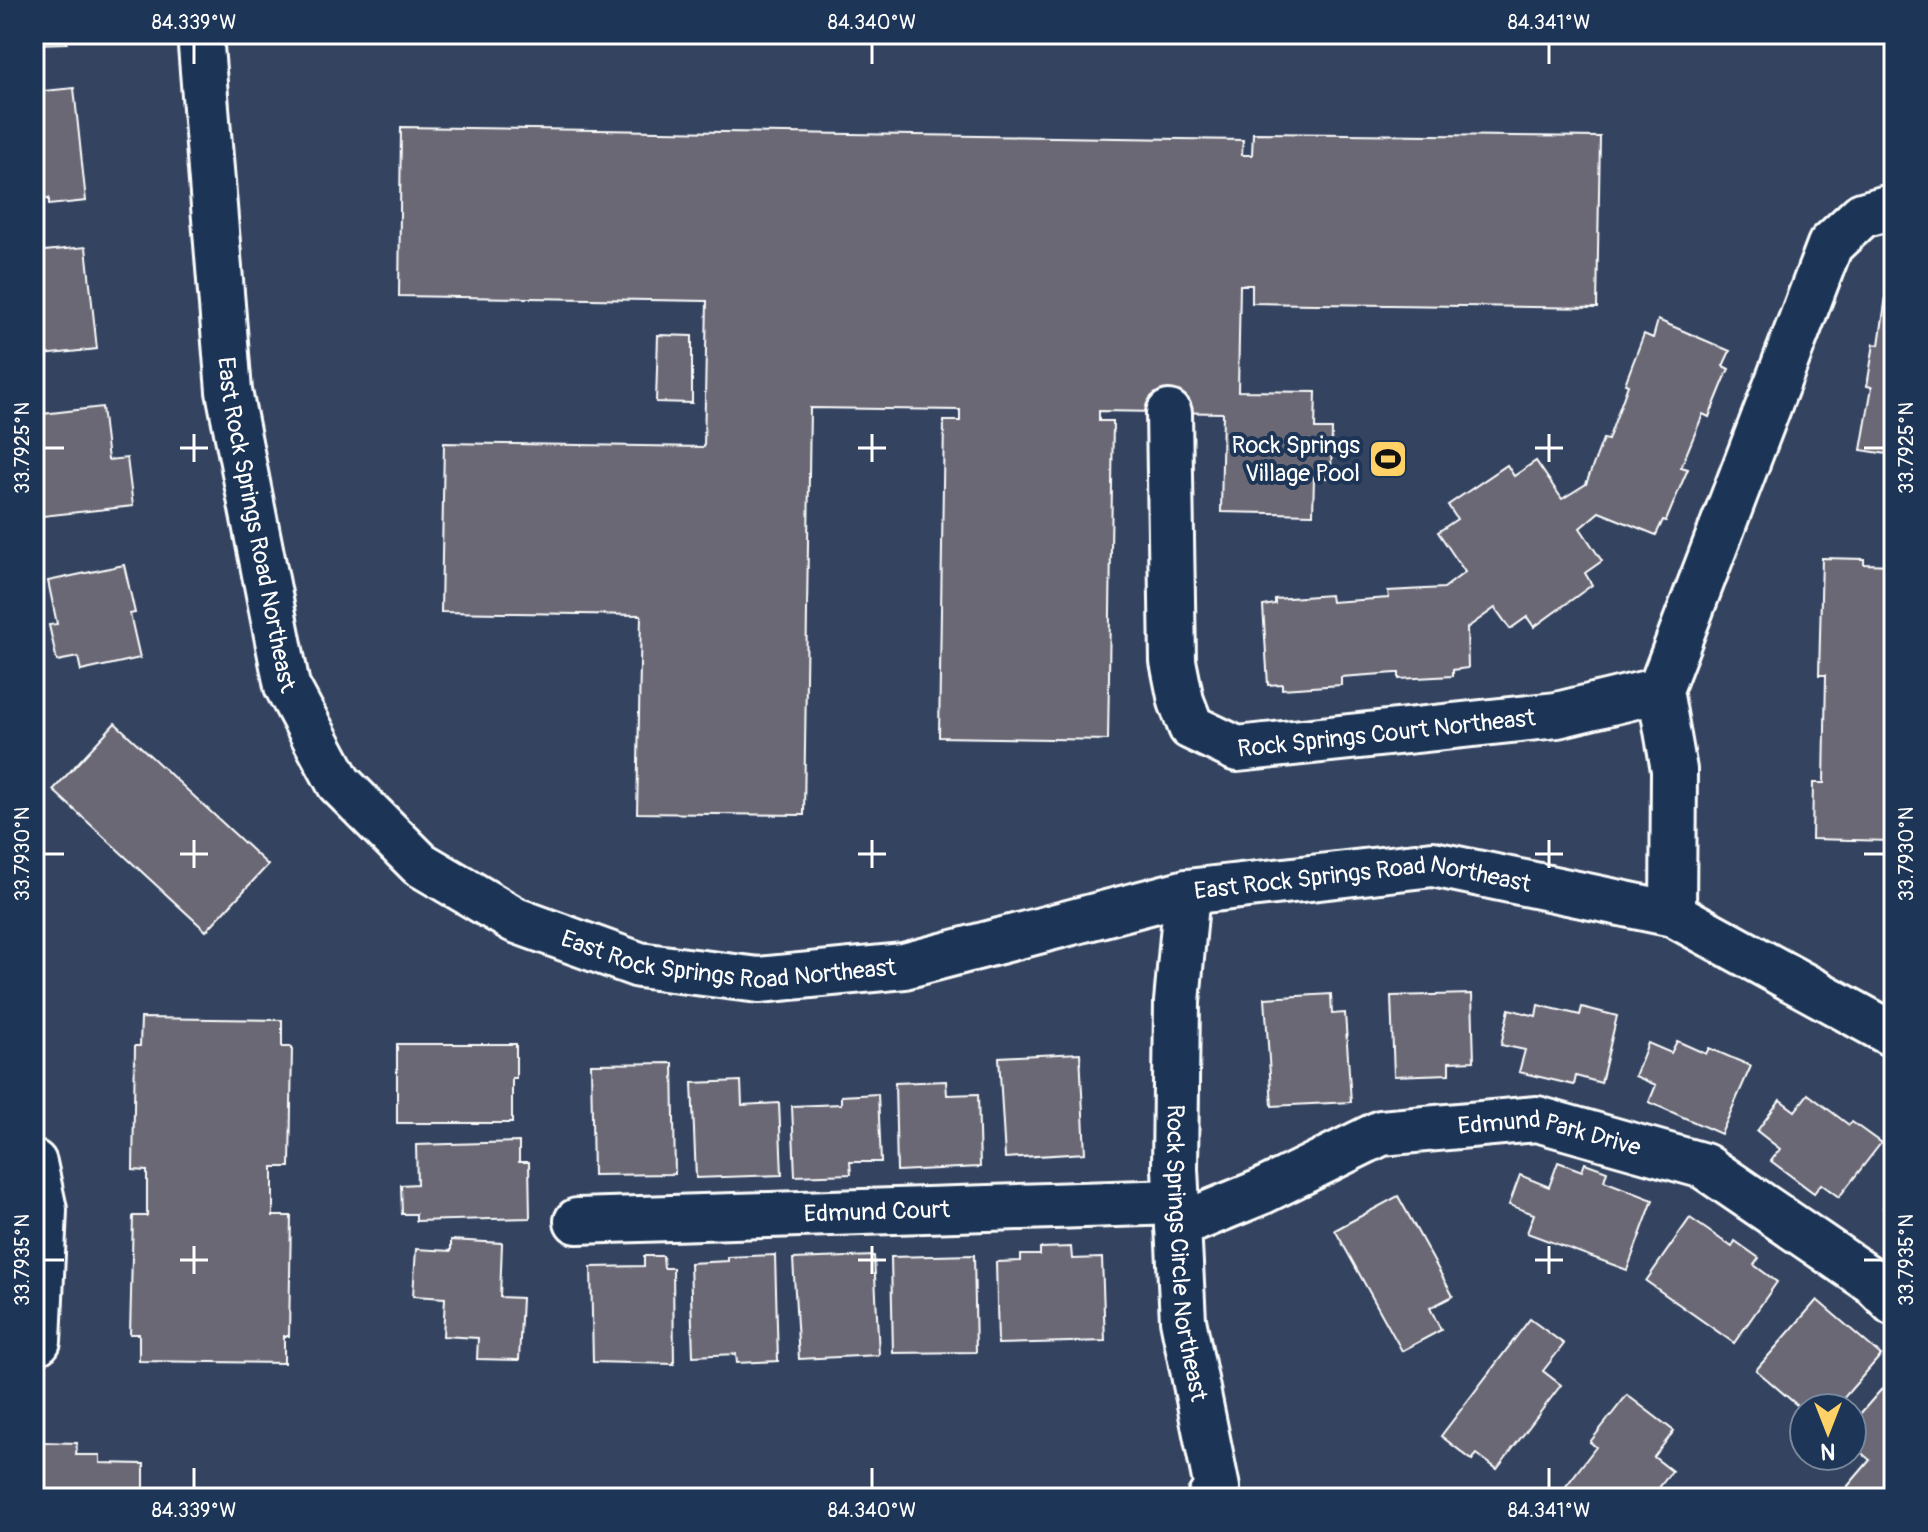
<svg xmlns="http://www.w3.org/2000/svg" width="1928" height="1532" font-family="Pangolin,sans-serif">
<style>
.building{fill:#6b6875;stroke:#fff;stroke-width:2}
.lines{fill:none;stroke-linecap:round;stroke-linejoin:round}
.minor-casing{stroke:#fff;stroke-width:50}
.minor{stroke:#1d3557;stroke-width:44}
.ticks{fill:none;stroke:#fff;stroke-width:3}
.labels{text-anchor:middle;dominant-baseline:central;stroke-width:8;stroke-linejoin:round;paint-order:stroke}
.poi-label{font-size:24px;fill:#fff;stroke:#1d3557;text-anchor:end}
.street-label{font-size:24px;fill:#fff;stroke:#1d3557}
.neatline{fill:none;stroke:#fff;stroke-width:3}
.ticks-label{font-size:20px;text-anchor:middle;fill:#fff}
</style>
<rect width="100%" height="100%" fill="#344460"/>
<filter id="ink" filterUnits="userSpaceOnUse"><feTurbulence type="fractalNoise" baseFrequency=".0125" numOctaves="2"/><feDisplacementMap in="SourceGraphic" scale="16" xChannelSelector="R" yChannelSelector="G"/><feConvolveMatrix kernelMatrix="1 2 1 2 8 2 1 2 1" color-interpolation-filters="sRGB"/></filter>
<g filter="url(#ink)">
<g class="building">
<polygon points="34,34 67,34 67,43 34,44"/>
<polygon points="74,88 86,201 49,205 49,198 34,200 34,92"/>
<polygon points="401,127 1243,140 1242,155 1252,155 1253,133 1600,137 1597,308 1252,303 1252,285 1240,285 1238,391 1316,392 1315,429 1332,429 1331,478 1314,478 1313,514 1221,512 1223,413 1099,411 1099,421 1113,421 1108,740 939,737 944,421 960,421 960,410 810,408 804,815 637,813 641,615 441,612 444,443 704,447 707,301 399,296"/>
<polygon points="86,247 97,349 34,356 34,252"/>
<polygon points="1888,282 1894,283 1894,455 1861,450 1872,387 1867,386 1874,344 1879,345"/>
<polygon points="1658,320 1730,351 1723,366 1729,369 1727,373 1709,417 1703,414 1681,467 1688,469 1684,478 1666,521 1663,520 1656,535 1599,512 1580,528 1602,561 1585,573 1592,585 1534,627 1527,617 1510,629 1495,608 1467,628 1468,668 1453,670 1453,676 1399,679 1399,673 1396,673 1341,677 1341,685 1282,689 1282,684 1268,685 1263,606 1275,604 1275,599 1330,595 1331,602 1389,598 1388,591 1444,588 1465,572 1438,532 1457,519 1448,505 1507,465 1514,476 1536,461 1562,499 1586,484 1603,439 1608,440 1628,385 1625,384 1644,334 1653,338"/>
<polygon points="658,335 692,336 692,403 656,402"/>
<polygon points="102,407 108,460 127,458 133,506 34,517 34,481 42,480 34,415"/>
<polygon points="1822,558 1864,559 1864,564 1894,565 1894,786 1891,841 1812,839 1813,783 1824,783 1826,675 1819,675"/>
<polygon points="124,565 135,613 130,614 140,658 81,671 78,657 57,661 49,625 57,624 48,581"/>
<polygon points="115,723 268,865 206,931 53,790"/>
<polygon points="1331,994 1332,1014 1345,1013 1351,1102 1272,1106 1265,998"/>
<polygon points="1472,994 1474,1061 1449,1062 1449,1074 1394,1076 1391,996"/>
<polygon points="1538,1005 1580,1015 1582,1007 1617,1016 1601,1083 1576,1076 1574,1085 1519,1072 1525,1050 1501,1045 1509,1009 1536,1016"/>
<polygon points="141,1018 282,1020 282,1047 292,1047 290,1167 273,1167 273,1216 291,1216 289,1336 284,1336 284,1363 139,1361 139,1334 130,1334 133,1216 147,1216 147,1171 133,1170 135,1046 140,1046"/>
<polygon points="1677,1041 1706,1054 1709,1048 1751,1066 1721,1134 1649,1102 1656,1085 1635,1076 1648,1043 1671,1053"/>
<polygon points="397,1044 516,1044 516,1078 512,1078 512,1123 397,1123"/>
<polygon points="1080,1053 1085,1153 1005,1158 999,1057"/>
<polygon points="673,1063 675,1174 593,1175 591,1064"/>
<polygon points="741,1081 742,1105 779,1103 782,1175 696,1178 692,1083"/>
<polygon points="946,1081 947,1095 978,1094 980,1167 897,1171 895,1083"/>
<polygon points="878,1094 881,1162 850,1162 851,1174 795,1176 792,1106 841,1104 841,1096"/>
<polygon points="1808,1094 1849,1125 1852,1122 1881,1143 1839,1197 1821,1184 1814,1193 1771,1161 1780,1149 1757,1131 1780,1100 1795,1111"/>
<polygon points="519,1142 519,1162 529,1162 530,1218 416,1221 416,1214 402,1214 401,1185 417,1184 416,1145"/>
<polygon points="1558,1162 1582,1171 1585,1163 1607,1171 1604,1181 1653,1200 1627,1270 1527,1233 1534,1214 1509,1205 1520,1175 1549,1187"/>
<polygon points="1894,1193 1894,1217 1883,1208"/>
<polygon points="1398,1196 1453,1296 1430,1308 1441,1330 1402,1351 1335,1230"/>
<polygon points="1690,1218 1732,1247 1735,1241 1759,1258 1754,1265 1777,1282 1734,1343 1646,1281"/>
<polygon points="451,1240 502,1243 500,1297 522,1298 519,1360 477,1359 478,1338 443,1336 445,1298 413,1296 416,1249 451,1251"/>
<polygon points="1071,1247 1072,1259 1102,1258 1105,1341 998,1344 996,1262 1021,1261 1021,1255 1040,1255 1040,1248"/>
<polygon points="775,1255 778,1361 737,1363 736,1354 693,1356 690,1263 728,1261 728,1257"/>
<polygon points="974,1255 976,1352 893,1353 891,1257"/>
<polygon points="644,1256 663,1256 664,1268 673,1268 674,1364 593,1362 591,1267 644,1266"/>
<polygon points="874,1256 879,1355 799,1359 793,1259"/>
<polygon points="1817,1300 1881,1355 1835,1408 1804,1408 1804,1411 1756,1370"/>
<polygon points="1530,1319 1564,1344 1543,1371 1561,1385 1497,1469 1477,1454 1472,1460 1441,1436"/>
<polygon points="1894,1375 1894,1498 1859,1498 1847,1487 1870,1460 1852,1445 1852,1423"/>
<polygon points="1627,1395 1674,1431 1654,1457 1672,1471 1651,1498 1557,1498 1596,1447 1590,1442"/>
<polygon points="39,1442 77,1443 76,1455 100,1455 100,1463 144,1464 144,1498 34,1498 34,1450 39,1450"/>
</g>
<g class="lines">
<defs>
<g id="minor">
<path id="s1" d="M200,34L229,391L287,686L339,783L420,864L515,920L639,965L759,980L904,966L1187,892L1433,864L1673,914L1894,1035"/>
<path id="s2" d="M1169,413L1173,661L1181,701L1191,727L1237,749L1557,715L1660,690"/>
<path id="s3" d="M1187,892L1177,1002L1175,1169L1183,1320L1217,1488L1210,1498"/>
<polyline points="1673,914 1674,770 1660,690 1830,245 1862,215 1894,206"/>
<polyline points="34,1163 44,1210 38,1341 34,1341"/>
<path id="s4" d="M577,1221L1177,1202"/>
<path id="s5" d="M1178,1226L1261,1192L1381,1133L1537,1119L1704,1166L1872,1281L1894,1303"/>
</g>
</defs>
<use href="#minor" class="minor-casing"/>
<use href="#minor" class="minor"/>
</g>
</g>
<path class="ticks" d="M194,44V64M872,44V64M1549,44V64M194,434V462M872,434V462M1549,434V462M44,448H64M180,448H208M858,448H886M1535,448H1563M1864,448H1884M194,840V868M872,840V868M1549,840V868M44,854H64M180,854H208M858,854H886M1535,854H1563M1864,854H1884M194,1246V1274M872,1246V1274M1549,1246V1274M44,1260H64M180,1260H208M858,1260H886M1535,1260H1563M1864,1260H1884M194,1468V1488M872,1468V1488M1549,1468V1488"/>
<defs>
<symbol id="stadium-square" viewBox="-11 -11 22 22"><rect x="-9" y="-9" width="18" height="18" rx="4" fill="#ffd166" stroke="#1d3557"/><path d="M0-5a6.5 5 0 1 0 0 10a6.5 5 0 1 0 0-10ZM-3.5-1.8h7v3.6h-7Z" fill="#111"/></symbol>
</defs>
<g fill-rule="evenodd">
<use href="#stadium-square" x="1366" y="437" width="44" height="44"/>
</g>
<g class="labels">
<g class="poi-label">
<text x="1360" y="445">Rock Springs<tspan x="1360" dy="28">Village Pool</tspan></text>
</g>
<g class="street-label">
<text stroke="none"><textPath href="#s1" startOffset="494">East Rock Springs Road Northeast</textPath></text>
<text stroke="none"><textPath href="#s2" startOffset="518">Rock Springs Court Northeast</textPath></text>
<text stroke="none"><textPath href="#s1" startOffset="1862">East Rock Springs Road Northeast</textPath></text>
<text stroke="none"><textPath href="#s1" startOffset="1214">East Rock Springs Road Northeast</textPath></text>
<text stroke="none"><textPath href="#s5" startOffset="394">Edmund Park Drive</textPath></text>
<text stroke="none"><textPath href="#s4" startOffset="300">Edmund Court</textPath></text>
<text stroke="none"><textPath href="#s3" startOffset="362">Rock Springs Circle Northeast</textPath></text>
</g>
</g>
<rect width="1928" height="1532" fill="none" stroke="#1d3557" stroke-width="88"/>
<g transform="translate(1828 1432) rotate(180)"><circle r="38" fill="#1d3557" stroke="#77869a" stroke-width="2"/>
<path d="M0-6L14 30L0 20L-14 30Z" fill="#ffd166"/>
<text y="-12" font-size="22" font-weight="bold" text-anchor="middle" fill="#ffffff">N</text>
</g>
<rect x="44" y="44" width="1840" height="1444" class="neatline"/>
<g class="ticks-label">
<text x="194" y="29">84.339°W</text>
<text x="872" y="29">84.340°W</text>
<text x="1549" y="29">84.341°W</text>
<text transform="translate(1906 448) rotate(-90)" y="7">33.7925°N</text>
<text transform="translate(22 448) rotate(-90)" y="7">33.7925°N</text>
<text transform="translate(1906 854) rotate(-90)" y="7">33.7930°N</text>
<text transform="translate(22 854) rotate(-90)" y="7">33.7930°N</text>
<text transform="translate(1906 1260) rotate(-90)" y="7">33.7935°N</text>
<text transform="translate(22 1260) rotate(-90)" y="7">33.7935°N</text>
<text x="194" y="1517">84.339°W</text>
<text x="872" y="1517">84.340°W</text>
<text x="1549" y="1517">84.341°W</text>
</g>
</svg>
